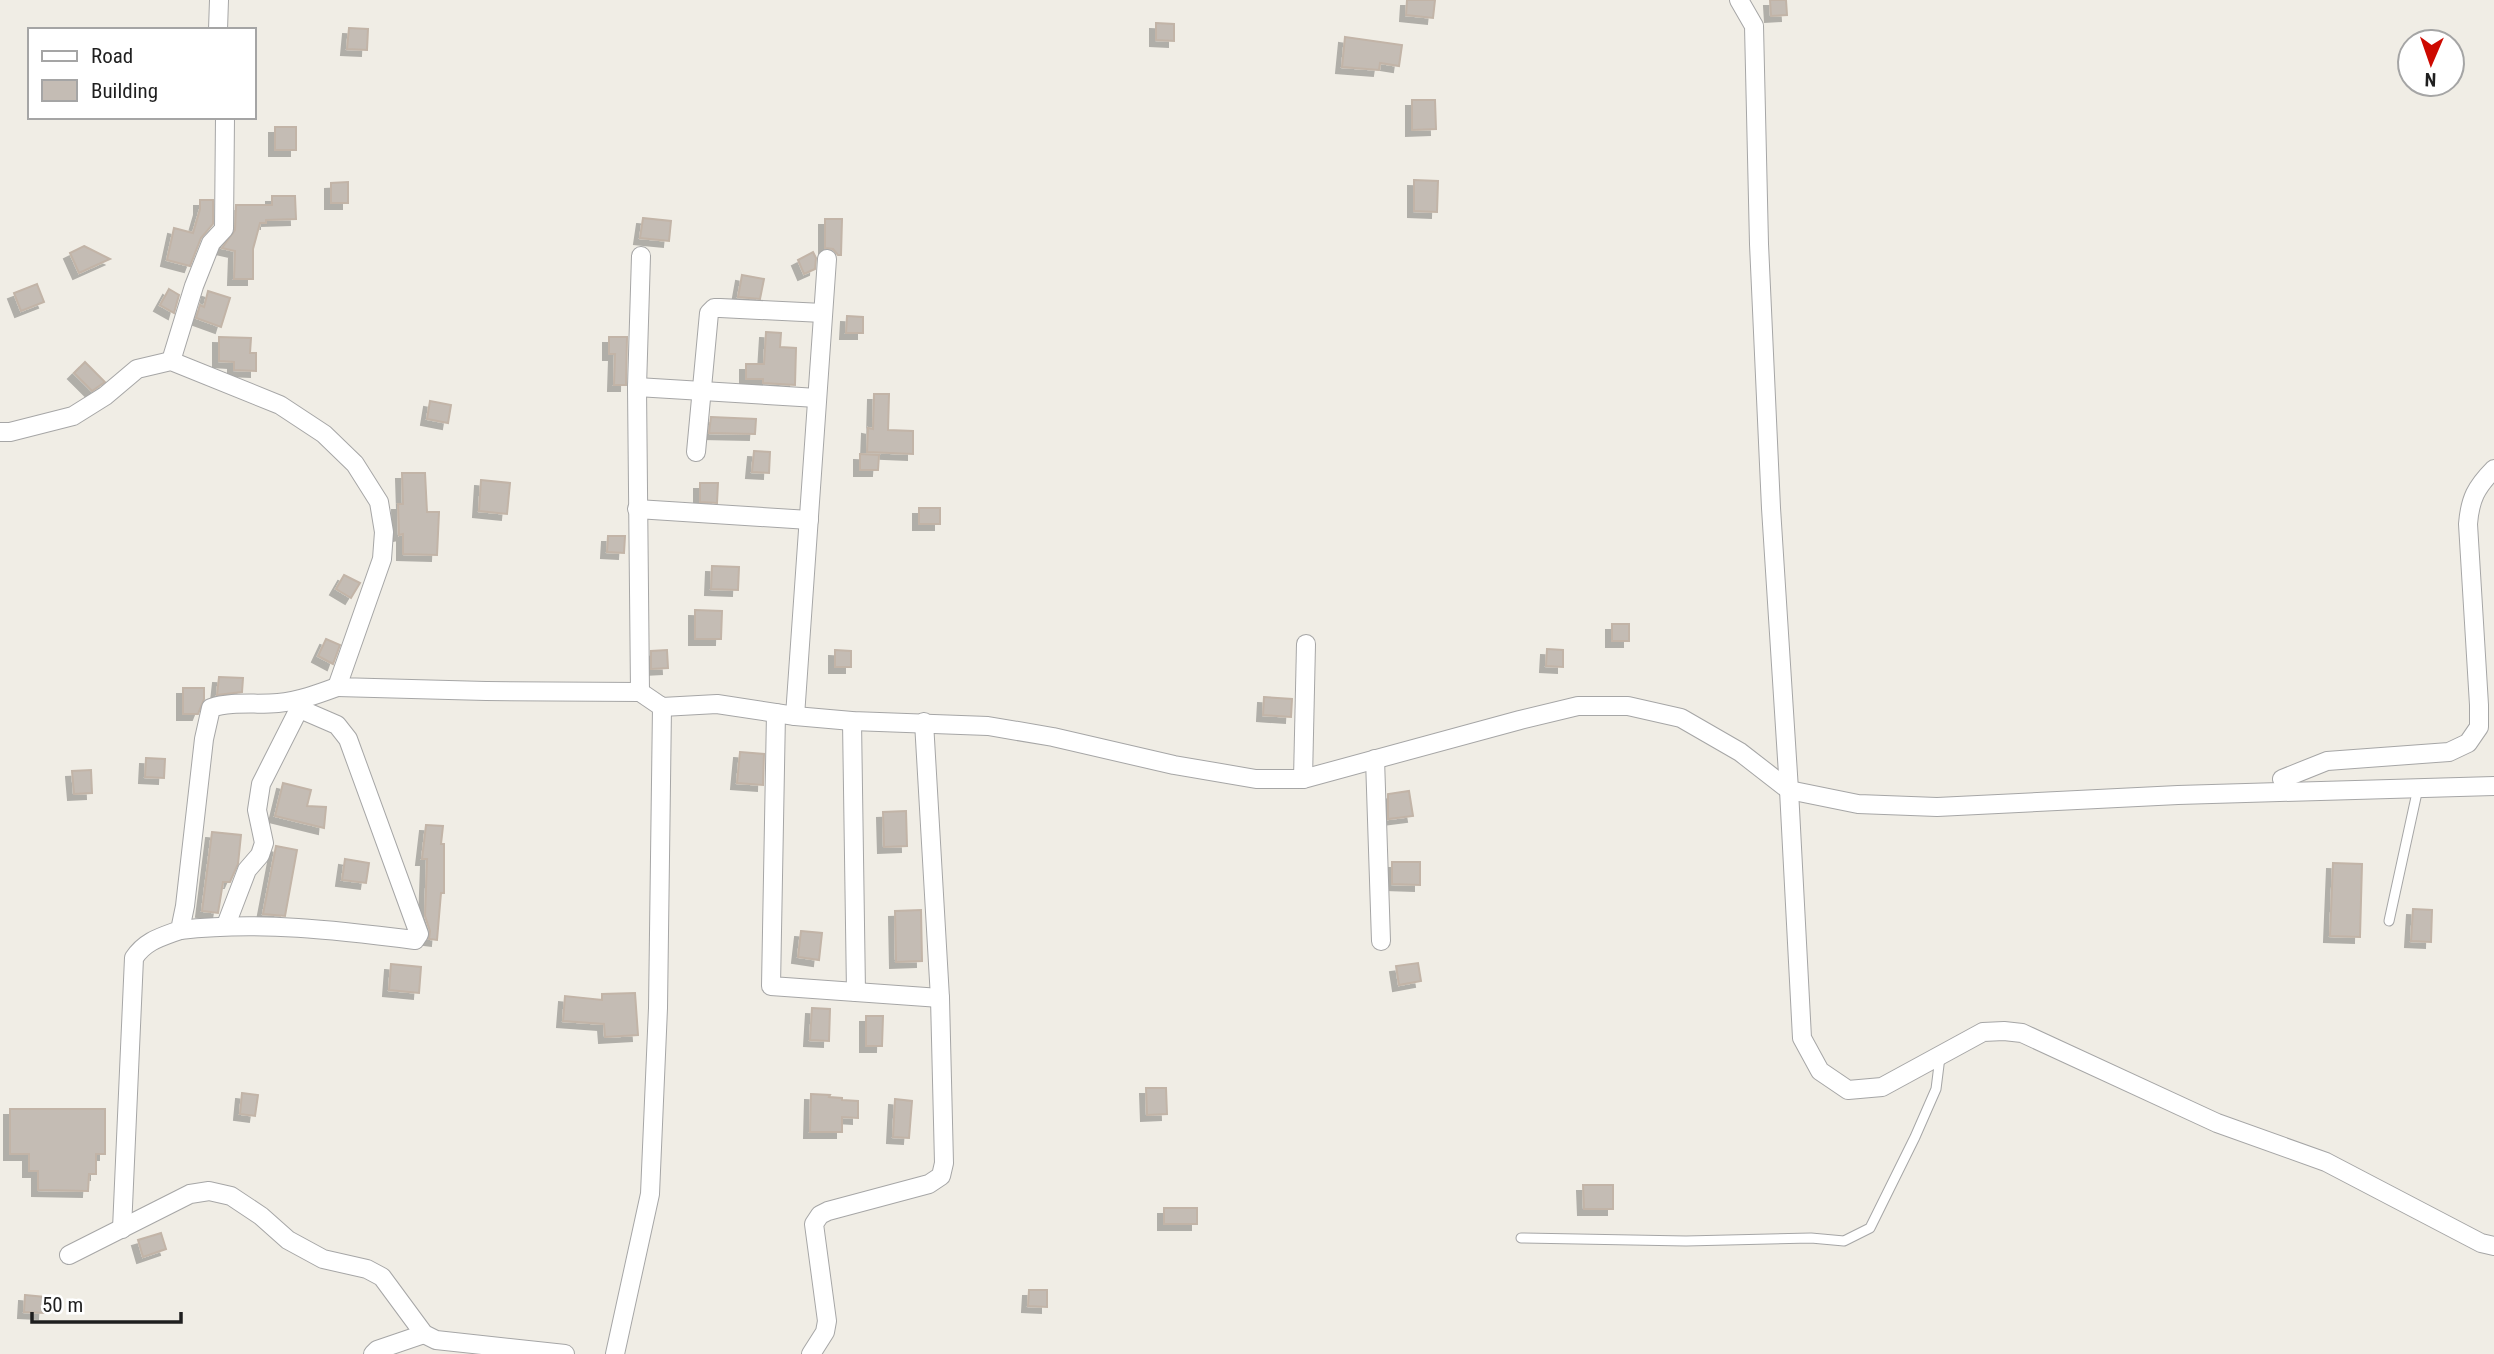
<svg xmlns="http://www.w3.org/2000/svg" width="2494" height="1354" font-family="'Roboto Condensed',sans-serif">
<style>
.building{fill:#c4bcb4;stroke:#c2b4a7;stroke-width:2;filter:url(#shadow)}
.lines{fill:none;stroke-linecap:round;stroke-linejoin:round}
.lane-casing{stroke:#a6a6a6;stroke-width:11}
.street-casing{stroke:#a6a6a6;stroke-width:20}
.lane{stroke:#fff;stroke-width:9}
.street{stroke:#fff;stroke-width:18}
</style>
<defs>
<filter id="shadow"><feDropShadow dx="-6" dy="6" stdDeviation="0" flood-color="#0004"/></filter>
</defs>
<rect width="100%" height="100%" fill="#f0ede5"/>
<g class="building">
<polygon points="1407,0 1435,0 1433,18 1406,15"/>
<polygon points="1770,0 1786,0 1787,15 1771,16"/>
<polygon points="1156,23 1174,24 1174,41 1156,40"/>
<polygon points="349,28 368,29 367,50 347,49"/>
<polygon points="1345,37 1402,45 1399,66 1380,63 1379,70 1342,67"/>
<polygon points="1412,100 1435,100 1436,129 1412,130"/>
<rect x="275" y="127" width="21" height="23"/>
<polygon points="1414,180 1438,181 1437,212 1414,211"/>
<polygon points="348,182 348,203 331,203 331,183"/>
<polygon points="272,196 295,196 296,219 266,220 266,223 260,223 253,249 253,279 234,279 235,251 222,248 235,230 236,205 272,205"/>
<polygon points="200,200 213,200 213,224 201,238 190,266 167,260 174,228 193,233 200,209"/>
<polygon points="643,218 671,221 669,241 640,238"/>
<polygon points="825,219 842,219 841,255 838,255 833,249 825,248"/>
<polygon points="84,246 110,259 79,273 70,253"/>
<polygon points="813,252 816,258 815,269 804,274 798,260"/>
<polygon points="742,275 764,279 760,299 738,297"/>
<polygon points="37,284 44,302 21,311 14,293"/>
<polygon points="169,289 179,295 174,313 160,305"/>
<polygon points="208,291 230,298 221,327 196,318 200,305 204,307"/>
<polygon points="847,316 863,317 863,333 846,333"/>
<polygon points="766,332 781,333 780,347 796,348 795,385 763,383 763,379 746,379 746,364 764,364"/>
<polygon points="219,337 251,338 250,353 256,353 256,371 234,370 234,362 219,361"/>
<polygon points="609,337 627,337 626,385 614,385 615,354 609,354"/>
<polygon points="85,362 105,382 92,391 74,373"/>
<polygon points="874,394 889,394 888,430 913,431 913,454 867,452 868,428 873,429"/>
<polygon points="430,401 451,405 448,423 427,419"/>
<polygon points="711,417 756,419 755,434 709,433"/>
<polygon points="754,451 770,452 769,473 752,472"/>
<polygon points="860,454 879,455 878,470 860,470"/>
<polygon points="402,473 425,473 427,512 439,512 437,555 403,554 403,534 399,535 398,504 403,504"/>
<polygon points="481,480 510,483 507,514 479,511"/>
<polygon points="700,483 718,483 717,503 700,502"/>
<rect x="919" y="508" width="21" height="16"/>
<polygon points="608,536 625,536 624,553 607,552"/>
<polygon points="712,566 739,567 738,590 711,589"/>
<polygon points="344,575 360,583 351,598 336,589"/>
<polygon points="695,610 722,611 721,639 695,639"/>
<rect x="1612" y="624" width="17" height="17"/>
<polygon points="326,639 340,645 333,664 318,656"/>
<polygon points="1547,649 1563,650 1563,667 1546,666"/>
<polygon points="667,650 668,668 651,669 651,651"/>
<polygon points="835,650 851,651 851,667 835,667"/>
<polygon points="219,677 243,678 242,692 217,695"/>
<polygon points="183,688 204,688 204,699 198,714 183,714"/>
<polygon points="1264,697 1292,699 1291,717 1263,715"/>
<polygon points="740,752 764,754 763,785 737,783"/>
<polygon points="146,758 165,759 164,778 145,777"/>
<polygon points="91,770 92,793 74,794 72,771"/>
<polygon points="283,783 311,790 307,806 326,807 324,828 275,816"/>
<polygon points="1409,791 1413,816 1388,819 1388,794"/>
<polygon points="906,811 907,846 884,847 883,812"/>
<polygon points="426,825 443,826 441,844 444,844 444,893 441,893 437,940 429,939 430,931 425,916 427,859 422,859"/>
<polygon points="212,832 241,835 238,864 230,882 223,882 218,913 202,911"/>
<polygon points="276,846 297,850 285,916 263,914"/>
<polygon points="345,859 369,863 366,883 342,880"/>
<polygon points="1392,862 1420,862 1420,885 1392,884"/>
<polygon points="2333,863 2362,864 2360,937 2330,936"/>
<polygon points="2413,909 2432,910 2431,942 2411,941"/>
<polygon points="921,910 922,961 896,962 895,911"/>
<polygon points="801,931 822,933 819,960 798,957"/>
<polygon points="1418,963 1421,981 1399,985 1396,966"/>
<polygon points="391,964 421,967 419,993 389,990"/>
<polygon points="635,993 638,1035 605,1037 604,1024 563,1021 565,996 602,1000 602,994"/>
<polygon points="812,1008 830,1009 829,1041 810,1040"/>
<polygon points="866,1016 883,1016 882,1046 866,1046"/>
<polygon points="1146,1088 1166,1088 1167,1114 1147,1115"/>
<polygon points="242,1093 258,1095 255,1116 240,1114"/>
<polygon points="811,1094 830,1095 829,1097 842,1098 842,1100 858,1101 858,1118 842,1117 842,1132 810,1132"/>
<polygon points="895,1099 912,1101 909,1138 893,1137"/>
<polygon points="10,1109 105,1109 105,1154 96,1154 96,1174 89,1174 88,1191 38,1190 38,1171 29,1171 29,1154 10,1154"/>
<polygon points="1583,1185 1613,1185 1613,1209 1584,1209"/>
<rect x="1164" y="1208" width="33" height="16"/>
<polygon points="161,1233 166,1249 143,1257 138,1240"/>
<polygon points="1029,1290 1047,1290 1047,1307 1028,1306"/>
<polygon points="25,1295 45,1297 44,1313 24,1312"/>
</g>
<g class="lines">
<defs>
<g id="lane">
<polyline points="2389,921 2418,788"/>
<polyline points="1521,1238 1686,1241 1811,1238 1844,1241 1870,1228 1915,1137 1936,1089 1940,1057"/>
</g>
<g id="street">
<polyline points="1739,0 1754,26 1759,244 1771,508 1789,790 1802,1038 1820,1071 1848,1090 1882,1087 1983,1032 2004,1031 2022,1033 2217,1123 2326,1162 2481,1243 2494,1246"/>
<polyline points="218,30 219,0"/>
<polyline points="171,361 194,286 211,243 224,229 225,117"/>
<polyline points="637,387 817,398"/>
<polyline points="0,432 10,432 73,416 105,396 137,369 171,361 280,405 324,434 355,464 379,502 384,532 382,559 337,687 486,691 640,692 662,707 717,704 795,716 852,721 988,726 1053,737 1174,765 1256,779 1303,779 1520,720 1578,706 1628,706 1681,718 1740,752 1789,790 1858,804 1937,807 2178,795 2494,786"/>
<polyline points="696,452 709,313 714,308 720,308 823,313"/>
<polyline points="637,509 809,520"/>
<polyline points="640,692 637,387 641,256"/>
<polyline points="776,713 771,986 940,998"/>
<polyline points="795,716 827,259"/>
<polyline points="852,721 856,992"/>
<polyline points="1375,759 1381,941"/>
<polyline points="1303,779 1306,644"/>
<path d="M2282,779L2327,761L2449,752L2468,743L2479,727V705L2468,524C2470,499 2476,487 2494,469"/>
<polyline points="226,925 247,870 260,855 264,843 257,810 261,784 304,699"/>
<path d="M180,930C261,921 335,930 415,940L419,934L348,739L337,725L300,709"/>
<path d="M122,1229L134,958C145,941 161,937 180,930L185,906L204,739L211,708C232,701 256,705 278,703C299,701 318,694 337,687"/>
<polyline points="69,1255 190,1194 209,1191 231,1196 261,1216 288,1240 323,1259 367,1269 382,1277 424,1334 436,1340 565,1354"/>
<polyline points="373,1354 377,1350 424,1334"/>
<polyline points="615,1354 650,1194 658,1008 662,707"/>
<polyline points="811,1354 825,1332 827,1321 814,1224 820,1215 828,1211 929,1184 941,1176 944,1163 940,998 924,722"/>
</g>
</defs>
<use href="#lane" class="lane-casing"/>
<use href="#street" class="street-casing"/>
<use href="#lane" class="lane"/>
<use href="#street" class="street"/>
</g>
<rect x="28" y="28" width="228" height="91" fill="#ffffff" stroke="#a5a5a5" stroke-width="2"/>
<rect x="42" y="51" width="35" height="10" fill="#ffffff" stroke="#a5a5a5" stroke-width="2"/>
<text x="91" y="63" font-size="21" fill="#1f1f1f">Road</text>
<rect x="42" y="80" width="35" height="21" fill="#c4bcb4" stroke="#a5a5a5" stroke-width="2"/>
<text x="91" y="98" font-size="21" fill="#1f1f1f">Building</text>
<g transform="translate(2431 63) rotate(182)"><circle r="33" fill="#ffffff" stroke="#a5a5a5" stroke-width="2"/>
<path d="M0-5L12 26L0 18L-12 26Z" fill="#cd0900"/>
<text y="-10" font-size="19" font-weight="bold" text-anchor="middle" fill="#1f1f1f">N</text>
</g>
<path d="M32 1312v10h149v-10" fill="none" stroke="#1f1f1f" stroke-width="3.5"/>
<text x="42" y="1312" font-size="21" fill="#1f1f1f" stroke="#ffffff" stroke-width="5" paint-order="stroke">50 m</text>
</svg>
